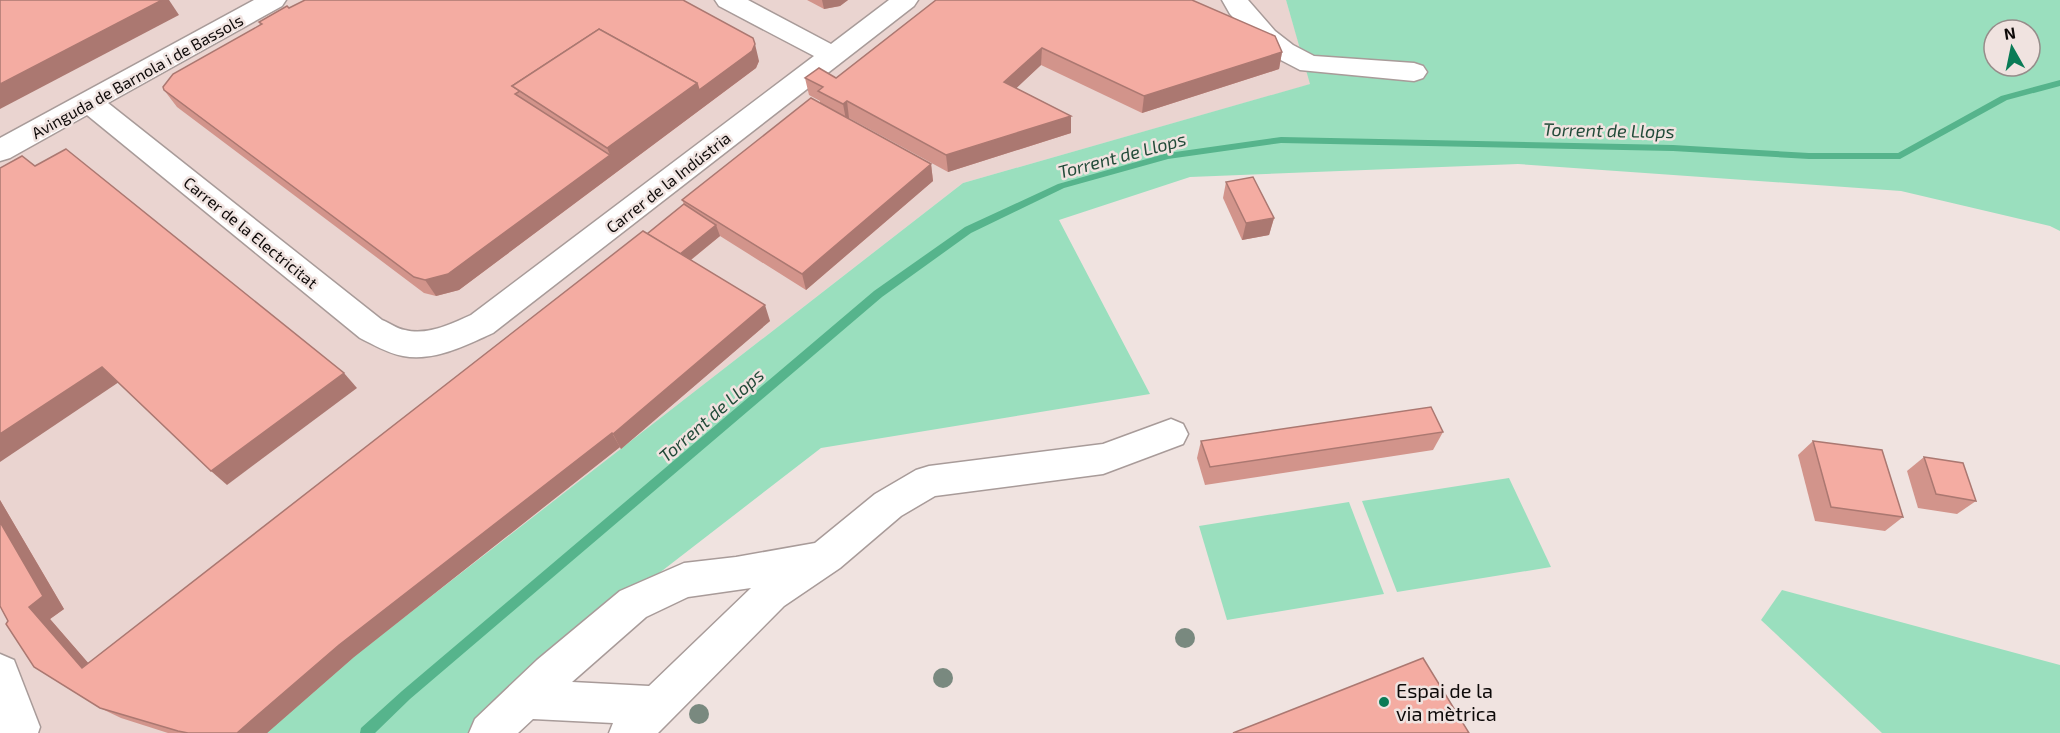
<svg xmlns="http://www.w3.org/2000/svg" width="2060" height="733" font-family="'Exo 2',sans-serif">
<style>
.built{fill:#ead4d0}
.green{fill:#9adfbe;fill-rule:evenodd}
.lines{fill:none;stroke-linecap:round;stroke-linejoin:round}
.stream{fill:#56b48c;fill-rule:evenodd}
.minor-casing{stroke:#a89b99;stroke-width:3}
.minor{fill:#fff;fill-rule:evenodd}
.tree{fill:#79897f}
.wall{fill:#d2948b}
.shaded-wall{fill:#ab7871}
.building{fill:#f4aca2;stroke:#ab7871;stroke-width:1.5}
.poi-dot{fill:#0a7b56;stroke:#f0e3e0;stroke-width:2}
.labels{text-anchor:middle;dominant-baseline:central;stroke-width:5;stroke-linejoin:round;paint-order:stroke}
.street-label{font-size:16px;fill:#0e0a09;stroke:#f0e3e0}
.water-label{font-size:18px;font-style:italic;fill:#224b39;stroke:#f0e3e0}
.near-poi-label{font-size:20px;fill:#0e0a09;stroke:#f0e3e0;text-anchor:start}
</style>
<rect width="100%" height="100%" fill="#f0e3e0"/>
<polygon class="built" points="0,0 1286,0 1311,84 963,183 255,733 0,733"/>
<g class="green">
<path d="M1286,0H2060V231L2050,226L1901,191L1518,164L1190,177L1059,220L1150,394L821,448L601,618L469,733H255L963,183L1310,84ZM1994,30H2030V66H1994Z"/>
<polygon points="1509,478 1551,567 1397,592 1362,501"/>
<polygon points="1349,502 1384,594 1227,620 1199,526"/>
<polygon points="1782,590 2060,665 2060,733 1882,733 1761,620"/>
</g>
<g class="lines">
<polygon class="stream" points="2060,80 2060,86 2007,100 1900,159 1809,159 1673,151 1281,143 1168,159 1064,188 971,233 882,297 410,699 375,733 360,733 361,728 402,691 874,291 965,227 1058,184 1168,153 1281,137 1673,145 1809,153 1898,153 2001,96"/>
<defs>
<g id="minor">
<path d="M254,0H286L282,6L108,103L382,320C390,323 397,329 405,330C427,336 451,324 471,315L814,56L719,6L715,0H748L831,44L889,0H918L914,6L493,333C466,345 434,362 403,356C387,353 374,345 360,338L87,115L10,158L0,161V138Z"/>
<polygon points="1222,0 1248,0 1275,31 1293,45 1314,56 1414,63 1423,66 1427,72 1423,78 1414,81 1300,70 1275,57 1257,43 1230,14"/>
<path d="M1171,419L1183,424L1188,434L1183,444L1103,474L935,496L901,516L840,568L784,606L658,733H609L613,723L533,719L518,733H469L475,719L537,660L620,591L684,563L736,557L815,543L875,494L916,470L929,466L1103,444ZM751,588L649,686L572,682L646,617L688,597Z"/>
<polygon points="0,654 14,660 40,727 38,733 0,733"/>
</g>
</defs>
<use href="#minor" class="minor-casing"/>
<use href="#minor" class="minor"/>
</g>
<g class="tree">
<circle cx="1185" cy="638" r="10"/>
<circle cx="943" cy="678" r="10"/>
<circle cx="699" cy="714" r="10"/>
</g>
<g class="wall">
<polygon points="807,0 848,0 840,6 824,9"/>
<polygon points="936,0 1282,52 1279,69 1142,113 1041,65 1016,88 1071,116 1071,133 948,172 849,118 848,119 931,164 933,181 806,290 720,236 691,260 770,321 621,449 620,447 354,657 267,733 168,733 121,718 100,708 8,621 0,606 0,500 64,609 50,619 89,664 647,234 684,204 682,200 820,104 820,101 809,95 805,78 836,78"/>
<polygon points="289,8 759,61 756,68 459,290 436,296 424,293 177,107 164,90 260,25 259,22"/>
<polygon points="1226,182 1274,218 1269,235 1242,240 1223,198"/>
<polygon points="1443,432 1433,450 1205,485 1197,458 1201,441"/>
<polygon points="1813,441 1903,517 1885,531 1815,521 1798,455"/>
<polygon points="1924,457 1976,501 1957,514 1918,508 1907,471"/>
</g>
<g class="shaded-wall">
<polygon points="160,0 169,0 179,15 0,109 0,84"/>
<polygon points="822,0 848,0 840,6 824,9"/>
<polygon points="755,44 759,61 756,68 459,290 436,296 425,280 610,155 607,148 697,83"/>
<polygon points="1042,48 1041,65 1005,99 1004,82"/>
<polygon points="1282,52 1279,69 1142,113 1144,96"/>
<polygon points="847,101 849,118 846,120 843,104"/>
<polygon points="1071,116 1071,133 948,172 946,155"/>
<polygon points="931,164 933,181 806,290 802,274"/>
<polygon points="1274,218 1269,235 1242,240 1246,223"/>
<polygon points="716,225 720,236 682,267 678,256"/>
<polygon points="765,305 770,321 621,449 613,434"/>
<polygon points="102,367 119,382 0,462 0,434"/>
<polygon points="344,373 357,388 227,485 211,471"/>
<polygon points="612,433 620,447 354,657 267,733 237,733 339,645"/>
<polygon points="0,500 64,609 50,619 103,680 82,668 29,607 0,522"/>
</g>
<g class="building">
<polygon points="0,0 162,0 0,84"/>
<polygon points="305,0 683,0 753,38 755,44 752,51 699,90 697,83 599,29 512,86 520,91 515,94 610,155 448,274 425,280 414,277 164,90 163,87 173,74 262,24 259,22 287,6 289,8"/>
<polygon points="936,0 1192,0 1275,36 1282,52 1144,96 1042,48 1004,82 1071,116 946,155 847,101 843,104 818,91 823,87 805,78 819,68 836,78"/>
<polygon points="599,29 697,83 607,148 512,86"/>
<polygon points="811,98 931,164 802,274 682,200"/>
<polygon points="66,149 344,373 211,471 102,367 0,434 0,168 22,156 35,166"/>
<polygon points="1253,177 1274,218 1246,223 1226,182"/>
<polygon points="684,204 716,225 680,254 647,234"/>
<polygon points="643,231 765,305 613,434 612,433 339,645 237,733 188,733 178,731 100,708 34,667 6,624 8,621 0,606 0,522 43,596 29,607 82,668"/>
<polygon points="1431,407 1443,432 1210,467 1201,441"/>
<polygon points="1813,441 1882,450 1903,517 1831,507"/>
<polygon points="1924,457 1963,463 1976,501 1936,494"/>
<polygon points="1423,658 1469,733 1233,733"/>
</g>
<circle class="poi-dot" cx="1384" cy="702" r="6"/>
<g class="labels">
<g class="street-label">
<text transform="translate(137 76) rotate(-29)">Avinguda de Barnola i de Bassols</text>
<text transform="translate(668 182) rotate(-38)">Carrer de la Indústria</text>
<text transform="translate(251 232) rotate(39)">Carrer de la Electricitat</text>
</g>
<g class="water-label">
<text transform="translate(1609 130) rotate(1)">Torrent de Llops</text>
<text transform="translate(1122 155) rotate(-15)">Torrent de Llops</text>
<text transform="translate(711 415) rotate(-41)">Torrent de Llops</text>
</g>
<g class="near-poi-label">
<text x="1396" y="690">Espai de la<tspan x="1396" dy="23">via mètrica</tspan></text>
</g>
</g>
<g transform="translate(2012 48) rotate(351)"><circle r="28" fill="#f0e3e0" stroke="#968c8a" stroke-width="1.5"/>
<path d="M0-4.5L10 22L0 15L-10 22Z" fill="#0a7b56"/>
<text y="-9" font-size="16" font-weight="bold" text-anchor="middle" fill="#0e0a09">N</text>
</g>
</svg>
